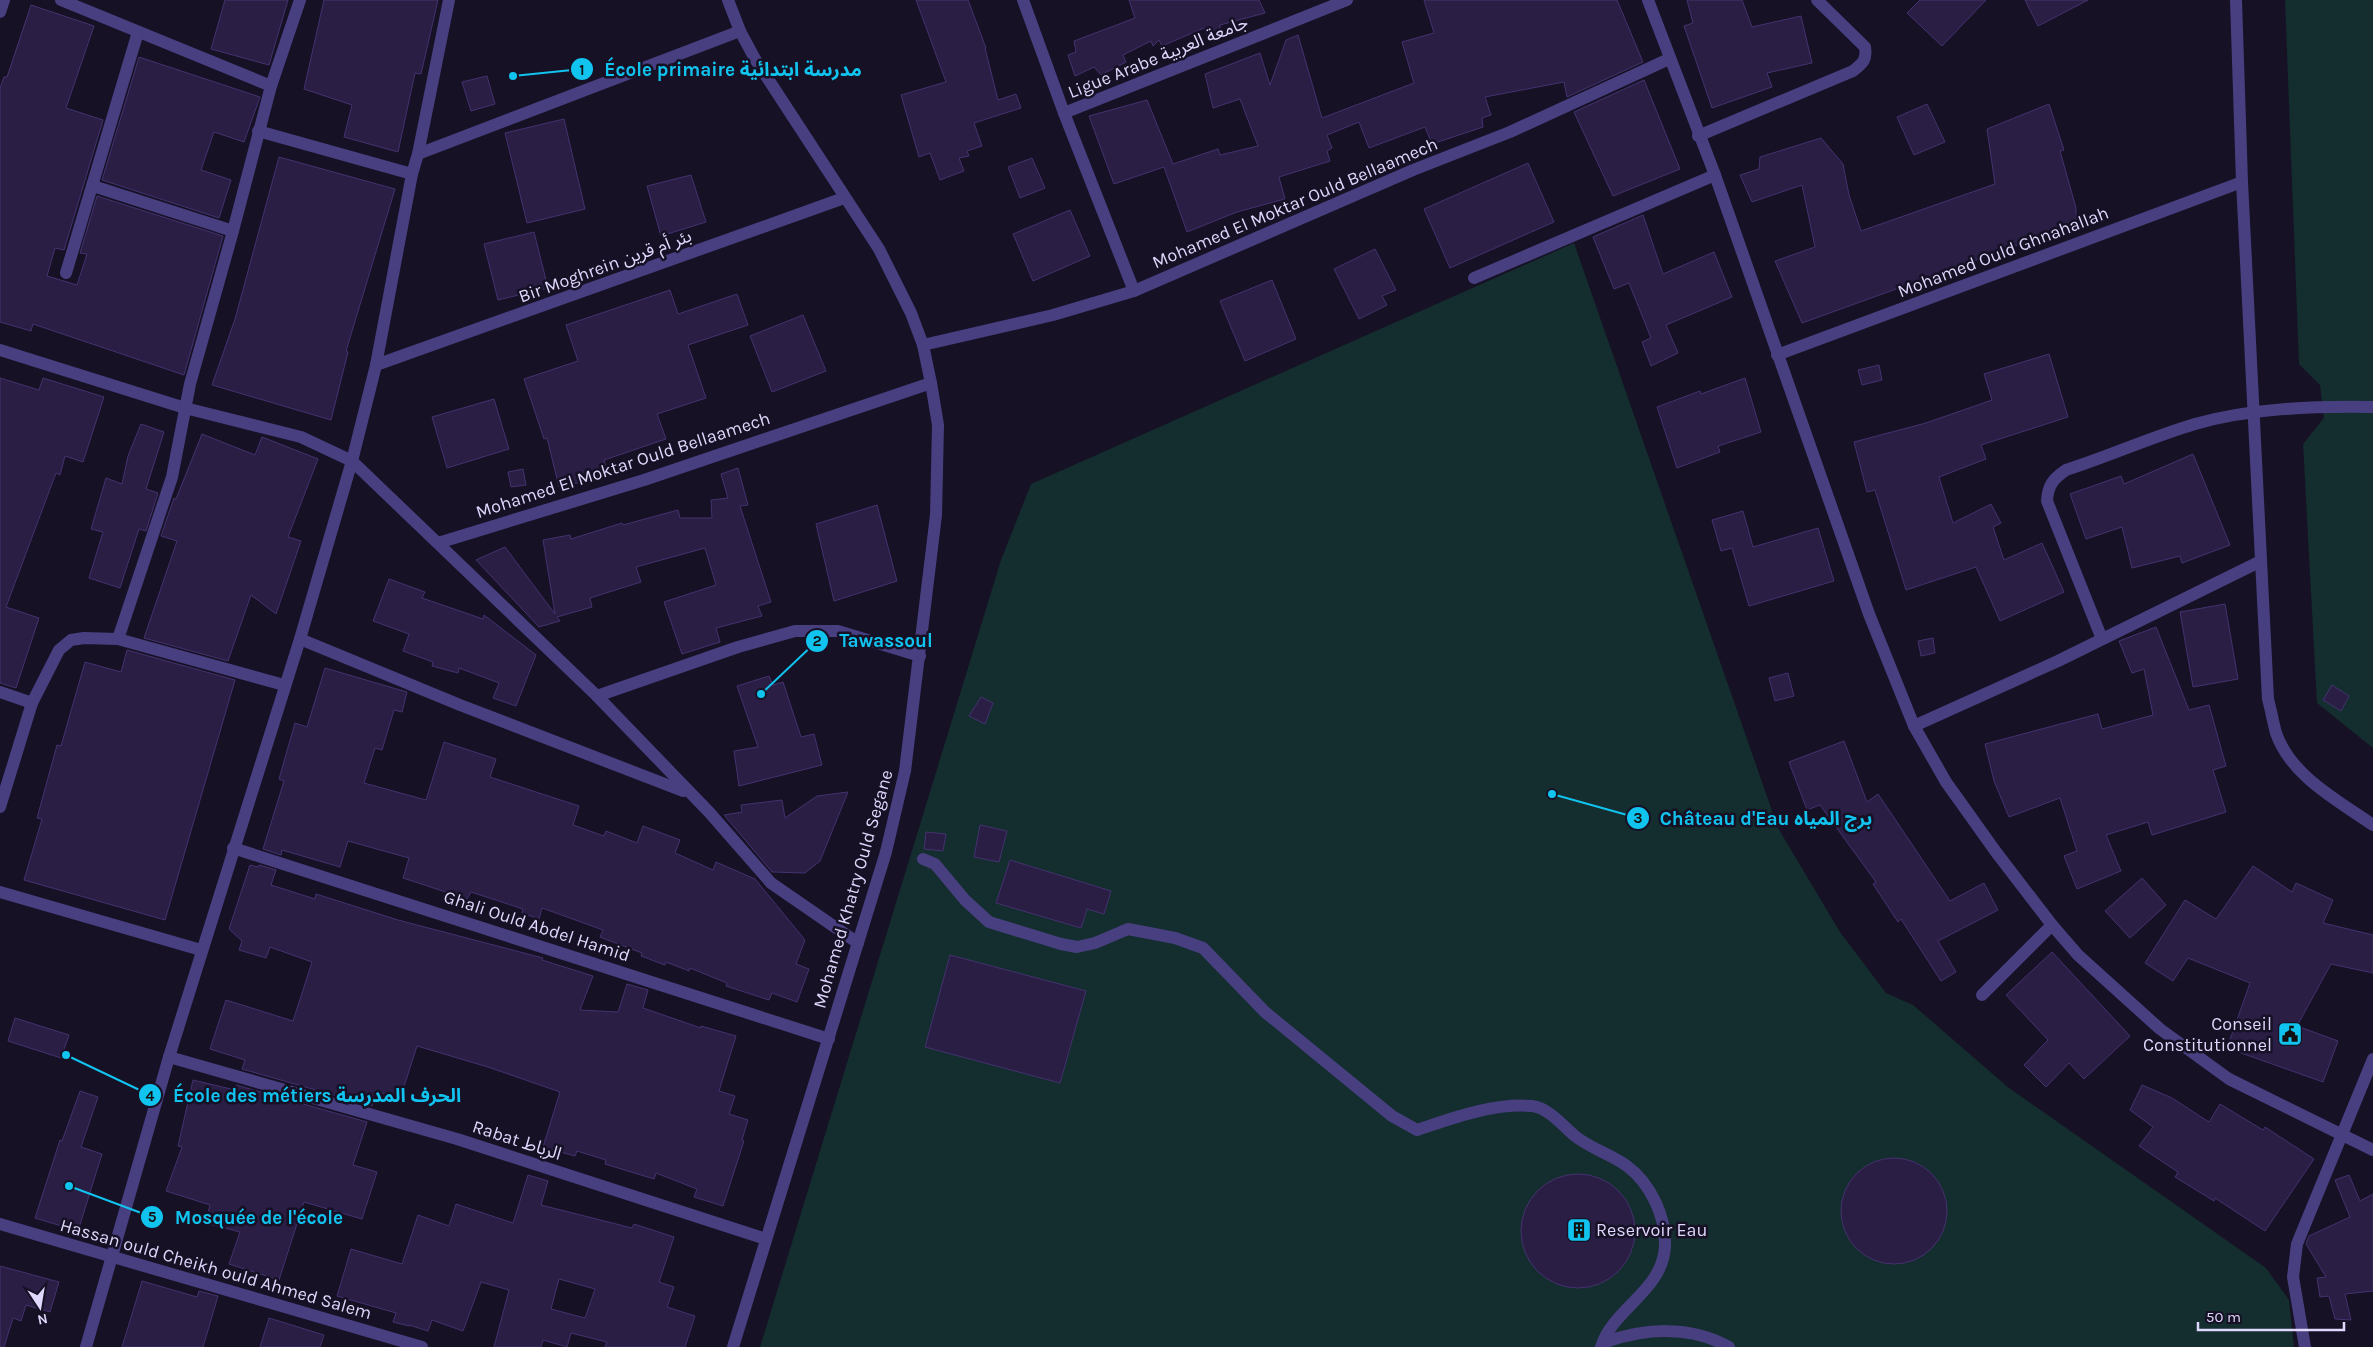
<svg xmlns="http://www.w3.org/2000/svg" width="2373" height="1347" font-family="Karla,'Noto Sans Arabic',sans-serif">
<style>
.green{fill:#142d2e}
.building{fill:#2a1e45;stroke:#44326f;fill-rule:evenodd}
.lines{fill:none;stroke-linecap:round;stroke-linejoin:round}
.minor{stroke:#483f81;stroke-width:12}
.labels{text-anchor:middle;dominant-baseline:central;stroke-width:5;stroke-linejoin:round;paint-order:stroke}
.street-label{font-size:18px;fill:#dfd7fc;stroke:#161125}
.poi-label{font-size:18px;fill:#dfd7fc;stroke:#161125;text-anchor:end}
.leader{fill:none;stroke:#11c3ef;stroke-width:2}
.callout-dot{fill:#11c3ef;stroke:#161125;stroke-width:2}
.mark-label{font-size:15px;text-anchor:middle;font-weight:bold;fill:#111}
.callout-label{font-size:19px;text-anchor:middle;font-weight:bold;fill:#11c3ef;stroke:#161125;stroke-width:5;stroke-linejoin:round;paint-order:stroke}
</style>
<rect width="100%" height="100%" fill="#161125"/>
<g class="green">
<polygon points="2285,0 2373,0 2373,748 2317,703 2303,444 2324,418 2320,385 2299,364"/>
<polygon points="1574,243 1778,828 1840,932 1886,993 1913,1005 2009,1088 2266,1268 2289,1300 2294,1347 760,1347 1001,560 1031,484"/>
</g>
<g class="building">
<polygon points="225,0 288,0 269,65 211,49"/>
<polygon points="324,0 438,0 421,74 415,73 398,152 344,137 352,105 304,89"/>
<polygon points="916,0 968,0 986,48 985,48 998,100 1016,94 1021,108 974,123 982,146 967,151 969,156 959,158 964,171 940,180 930,153 919,157 901,95 946,82"/>
<polygon points="1129,0 1259,0 1265,13 1220,25 1220,32 1208,38 1204,28 1162,46 1159,40 1153,46 1151,41 1123,55 1126,62 1101,75 1094,67 1075,76 1068,55 1076,52 1074,41 1135,18"/>
<polygon points="1424,0 1617,0 1643,62 1567,97 1564,82 1485,97 1491,115 1482,118 1483,127 1432,144 1425,127 1369,148 1359,122 1327,135 1332,148 1327,151 1330,161 1279,177 1285,199 1237,212 1187,232 1164,167 1114,184 1089,116 1147,100 1173,164 1218,149 1220,155 1258,146 1240,99 1213,108 1205,74 1260,53 1270,85 1286,40 1298,35 1322,118 1414,83 1402,42 1434,33"/>
<polygon points="1687,0 1742,0 1752,27 1801,16 1812,63 1767,73 1772,87 1712,108 1684,26 1693,23"/>
<polygon points="1920,0 1986,0 1942,46 1907,13"/>
<polygon points="2025,0 2088,0 2038,26"/>
<polygon points="31,5 94,26 66,108 103,120 64,250 55,248 47,276 77,285 87,254 80,253 97,196 223,236 184,375 33,324 31,331 0,322 0,88 4,77 7,77"/>
<polygon points="139,57 260,97 244,142 214,132 201,170 231,180 219,218 102,180"/>
<polygon points="487,76 495,104 471,111 462,82"/>
<polygon points="1644,80 1680,169 1613,196 1574,112"/>
<polygon points="1927,104 1945,142 1914,155 1897,117"/>
<polygon points="2049,104 2064,150 2060,151 2076,208 2076,224 1802,323 1775,261 1815,247 1802,185 1752,202 1740,175 1759,169 1760,157 1821,138 1843,164 1849,195 1861,231 1995,184 1987,129"/>
<polygon points="564,119 585,209 527,223 505,133"/>
<polygon points="279,157 395,189 346,351 348,352 331,420 212,385 235,319"/>
<polygon points="1032,158 1045,188 1020,198 1008,167"/>
<polygon points="1528,163 1554,222 1450,268 1424,209"/>
<polygon points="691,175 706,222 661,236 647,186"/>
<polygon points="1070,210 1090,256 1033,281 1013,234"/>
<polygon points="1643,215 1663,274 1714,252 1732,297 1666,325 1678,353 1651,366 1642,342 1651,338 1629,283 1614,289 1593,237"/>
<polygon points="534,232 548,288 498,300 484,244"/>
<polygon points="1375,249 1396,290 1382,296 1387,305 1359,319 1334,269"/>
<polygon points="1272,280 1296,339 1245,361 1220,301"/>
<polygon points="670,290 678,314 737,294 748,325 688,345 706,398 657,414 666,439 604,460 608,476 559,487 547,438 544,439 524,379 578,361 566,325"/>
<polygon points="803,315 826,371 772,392 750,336"/>
<polygon points="2049,354 2068,417 1981,445 1986,459 1939,477 1953,523 1991,504 2001,523 1993,527 2004,560 2042,543 2064,592 2000,621 1976,567 1906,590 1875,490 1867,492 1854,442 1926,423 1992,400 1984,374"/>
<polygon points="1879,365 1882,380 1862,385 1858,370"/>
<polygon points="0,378 39,390 43,378 104,397 83,462 65,456 60,475 56,473 6,607 39,618 16,688 0,683"/>
<polygon points="1745,378 1761,432 1718,446 1720,452 1677,468 1657,407 1700,391 1701,394"/>
<polygon points="494,399 509,449 447,468 432,417"/>
<polygon points="141,424 164,432 146,489 158,493 146,531 139,529 120,588 89,578 103,532 91,529 106,478 122,484 128,456"/>
<polygon points="202,434 255,455 262,437 318,459 288,537 301,541 276,614 251,595 228,661 144,638 177,541 161,536 174,498 176,499"/>
<polygon points="2193,454 2230,545 2182,563 2180,556 2132,568 2122,527 2086,539 2070,494 2121,476 2124,484"/>
<polygon points="738,468 748,505 740,506 771,602 758,606 762,616 716,628 720,642 682,654 664,602 716,585 705,548 636,567 641,582 590,598 592,607 557,617 560,621 539,627 476,560 505,547 555,614 543,540 570,535 571,539 622,523 623,525 678,510 680,518 712,518 711,500 728,498 721,474"/>
<polygon points="523,469 526,485 511,487 508,472"/>
<polygon points="877,505 897,581 834,601 816,524"/>
<polygon points="1743,511 1753,547 1818,528 1834,581 1749,606 1732,548 1721,551 1712,520"/>
<polygon points="389,579 425,592 422,598 483,619 484,615 536,655 516,706 493,698 499,683 459,668 458,673 432,666 433,662 403,651 409,634 373,621"/>
<polygon points="2225,604 2238,679 2193,687 2180,612"/>
<polygon points="2156,627 2189,710 2209,705 2226,766 2213,770 2226,812 2152,835 2148,822 2106,835 2121,871 2077,889 2064,856 2077,851 2060,798 2009,817 1994,781 1985,744 2098,714 2102,729 2153,715 2144,669 2132,673 2119,641"/>
<polygon points="1933,638 1935,653 1921,656 1918,641"/>
<polygon points="127,650 235,680 165,920 24,880 42,819 37,818 57,745 61,746 85,662 121,672"/>
<polygon points="325,668 407,692 402,712 394,710 382,750 375,748 364,783 426,800 444,742 496,759 490,777 579,806 573,825 604,836 606,831 637,843 643,826 680,840 675,853 713,870 716,862 755,879 805,940 796,964 809,969 797,1002 772,993 769,1000 726,986 727,983 690,968 689,971 666,962 665,965 641,956 642,953 600,937 603,930 542,908 539,919 522,913 523,909 471,892 467,899 403,878 409,858 348,841 340,867 282,850 281,855 263,849 284,781 279,779 295,723 307,727"/>
<polygon points="1788,673 1794,696 1775,701 1769,678"/>
<polygon points="769,676 773,685 783,682 801,737 814,734 822,765 739,786 734,751 758,747 737,686"/>
<polygon points="2332,685 2349,696 2341,711 2323,700"/>
<polygon points="981,697 993,703 985,724 969,716"/>
<polygon points="1844,741 1867,802 1878,794 1950,901 1984,883 1998,910 1938,941 1956,972 1941,981 1901,919 1898,922 1873,884 1876,882 1820,805 1807,810 1789,762"/>
<polygon points="848,792 820,861 805,873 772,872 724,815 742,812 741,805 782,800 785,818 817,796"/>
<polygon points="980,825 1007,831 999,862 974,857"/>
<polygon points="926,832 946,834 943,851 924,849"/>
<polygon points="1010,860 1111,891 1104,914 1087,909 1081,928 996,903"/>
<polygon points="250,865 258,867 259,865 276,870 271,885 315,899 316,894 398,920 543,958 542,960 593,976 580,1010 618,1012 627,984 648,990 643,1008 701,1028 701,1026 736,1036 719,1091 735,1096 729,1114 748,1120 742,1140 744,1141 723,1206 694,1197 697,1189 656,1173 654,1179 605,1164 606,1160 577,1151 575,1156 543,1147 560,1092 488,1067 417,1046 400,1099 381,1093 378,1101 373,1100 372,1106 242,1069 245,1060 210,1049 226,1000 293,1021 312,962 270,947 266,958 239,950 242,941 229,929"/>
<polygon points="2253,866 2292,892 2296,883 2333,900 2323,923 2373,935 2373,973 2331,964 2297,1026 2338,1041 2323,1082 2227,1048 2250,983 2188,958 2173,981 2145,963 2185,900 2216,919"/>
<polygon points="2142,878 2166,905 2130,938 2105,911"/>
<polygon points="2052,952 2130,1036 2084,1079 2069,1063 2046,1087 2024,1065 2048,1040 2006,995"/>
<polygon points="950,955 1086,991 1060,1083 925,1047"/>
<polygon points="15,1018 69,1035 61,1058 8,1041"/>
<polygon points="193,1080 235,1090 236,1085 367,1122 353,1165 377,1172 362,1219 304,1202 279,1280 229,1264 240,1232 205,1223 210,1205 166,1191 182,1147 178,1146"/>
<polygon points="2142,1085 2172,1098 2209,1122 2220,1104 2263,1130 2265,1127 2314,1159 2265,1231 2215,1198 2214,1201 2175,1177 2178,1172 2139,1146 2153,1127 2130,1110"/>
<polygon points="80,1091 98,1097 81,1147 102,1154 78,1231 35,1218 60,1140 62,1141"/>
<circle cx="1894" cy="1211" r="53"/>
<circle cx="1578" cy="1231" r="57"/>
<path d="M528,1175L548,1181L541,1205L632,1228L634,1224L674,1237L659,1282L674,1287L667,1307L695,1316L685,1347H605L607,1342L571,1333L567,1347L543,1340L541,1347H494L509,1290L481,1282L463,1331L432,1320L428,1331L409,1325V1326L393,1322L396,1313L337,1296L351,1249L402,1264L418,1215L449,1226L456,1204L513,1223ZM559,1279L595,1289L585,1318L551,1309Z"/>
<polygon points="2349,1175 2360,1201 2373,1194 2373,1291 2345,1294 2351,1320 2335,1319 2329,1296 2320,1297 2317,1278 2326,1277 2306,1244 2309,1236 2350,1217 2335,1180"/>
<polygon points="0,1266 59,1282 50,1312 26,1305 21,1321 13,1318 4,1347 0,1347"/>
<polygon points="142,1281 197,1297 199,1291 218,1296 203,1347 122,1347"/>
<polygon points="269,1318 324,1335 320,1347 260,1347"/>
</g>
<g class="lines">
<g class="minor">
<polyline points="61,0 271,86"/>
<polyline points="728,0 740,31 755,59 879,249 911,313 923,345 931,383 938,425 936,515 905,771 886,852 733,1347"/>
<polyline points="1023,0 1064,113 1134,291"/>
<polyline points="1648,0 1715,175 1869,614 1914,726 1946,782 1996,852 2052,925 2078,955 2160,1029 2229,1079 2373,1150"/>
<path d="M2236,0L2242,182L2268,699C2271,710 2273,722 2276,733C2291,776 2337,800 2373,825"/>
<polyline points="0,12 4,0"/>
<polyline points="1064,113 1347,0"/>
<polyline points="258,131 412,174"/>
<path d="M1698,136L1853,71C1863,63 1867,60 1865,47L1817,0"/>
<polyline points="418,154 740,31"/>
<polyline points="93,186 233,231"/>
<polyline points="66,273 138,32"/>
<polyline points="1474,278 1715,175"/>
<polyline points="923,345 1053,315 1134,291 1413,170 1510,132 1669,59"/>
<polyline points="0,350 185,408 301,437 352,461 597,696 709,812 771,883 858,943"/>
<polyline points="1777,355 2242,182"/>
<polyline points="376,365 844,198"/>
<polyline points="438,543 644,480 931,383"/>
<polyline points="118,639 172,477 190,384 233,231 271,86 300,0"/>
<polyline points="300,639 460,705 683,791"/>
<path d="M2102,639L2047,501C2048,485 2053,479 2066,470C2110,456 2151,437 2195,424C2251,408 2315,406 2373,407"/>
<polyline points="0,692 32,703"/>
<polyline points="597,696 738,647 795,631 838,631 920,656"/>
<polyline points="1914,726 2058,661 2261,561"/>
<polyline points="0,807 32,703 59,650 71,640 84,638 118,639 284,685"/>
<polyline points="233,848 829,1039"/>
<path d="M923,859L935,864L965,900L989,922L1061,944L1077,947L1095,943L1128,929L1175,938L1203,948L1265,1012L1392,1116L1417,1130C1453,1118 1493,1103 1532,1106C1549,1108 1563,1126 1575,1136C1591,1149 1611,1154 1627,1166C1651,1184 1666,1217 1665,1246C1663,1291 1613,1308 1601,1347"/>
<polyline points="0,892 201,950"/>
<polyline points="1982,995 2052,925"/>
<polyline points="169,1057 457,1139 766,1239"/>
<polyline points="0,1224 422,1347"/>
<path d="M1603,1343C1644,1328 1690,1325 1729,1347"/>
<polyline points="86,1347 169,1057 300,639 352,461 376,365 412,174 418,154 449,0"/>
<polyline points="2305,1347 2293,1277 2297,1244 2373,1059"/>
</g>
</g>
<defs>
<symbol id="civic-square" viewBox="-11 -11 22 22"><rect x="-9" y="-9" width="18" height="18" rx="4" fill="#11c3ef" stroke="#161125"/><path d="M-.6-6.5H3V-4.5H.6V-3L4-1V1h2V6H-6V1h2V-1L-.6-3ZM-1.2 2.5V6h2.4V2.5Z" fill="#111"/></symbol>
<symbol id="building-square" viewBox="-11 -11 22 22"><rect x="-9" y="-9" width="18" height="18" rx="4" fill="#11c3ef" stroke="#161125"/><path d="M-4-6H4V6H1V3H-1V6H-4ZM-2.5-4.3h1.7v1.8h-1.7ZM.8-4.3h1.7v1.8H.8ZM-2.5-1h1.7V.8h-1.7ZM.8-1h1.7V.8H.8Z" fill="#111"/></symbol>
</defs>
<g fill-rule="evenodd">
<use href="#civic-square" x="2276" y="1020" width="28" height="28"/>
<use href="#building-square" x="1565" y="1216" width="28" height="28"/>
</g>
<g class="labels">
<g class="street-label">
<text transform="translate(1158 57) rotate(-22)">Ligue Arabe جامعة العربية</text>
<text transform="translate(1295 203) rotate(-23)">Mohamed El Moktar Ould Bellaamech</text>
<text transform="translate(2003 252) rotate(-21)">Mohamed Ould Ghnahallah</text>
<text transform="translate(605 266) rotate(-20)">Bir Moghrein بئر أم قرين</text>
<text transform="translate(623 465) rotate(-18)">Mohamed El Moktar Ould Bellaamech</text>
<text transform="translate(853 889) rotate(-74)">Mohamed Khatry Ould Segane</text>
<text transform="translate(537 926) rotate(18)">Ghali Ould Abdel Hamid</text>
<text transform="translate(517 1140) rotate(18)">Rabat الرباط</text>
<text transform="translate(216 1269) rotate(16)">Hassan ould Cheikh ould Ahmed Salem</text>
</g>
<g class="poi-label">
<text x="2272" y="1024">Conseil<tspan x="2272" dy="21">Constitutionnel</tspan></text>
<text x="1596" y="1230" text-anchor="start">Reservoir Eau</text>
</g>
</g>
<path class="leader" d="M513 76L582 69M761 694L817 641M1552 794L1638 818M66 1055L150 1095M69 1186L152 1217"/>
<g class="callout-dot">
<circle cx="513" cy="76" r="5"/>
<circle cx="761" cy="694" r="5"/>
<circle cx="1552" cy="794" r="5"/>
<circle cx="66" cy="1055" r="5"/>
<circle cx="69" cy="1186" r="5"/>
<circle cx="582" cy="69" r="12"/>
<circle cx="817" cy="641" r="12"/>
<circle cx="1638" cy="818" r="12"/>
<circle cx="150" cy="1095" r="12"/>
<circle cx="152" cy="1217" r="12"/>
</g>
<g class="mark-label">
<text x="582" y="75">1</text>
<text x="817" y="646">2</text>
<text x="1638" y="823">3</text>
<text x="150" y="1101">4</text>
<text x="152" y="1222">5</text>
</g>
<g class="callout-label">
<text x="733" y="76">École primaire مدرسة ابتدائية</text>
<text x="886" y="647">Tawassoul</text>
<text x="1766" y="825">Château d'Eau برج المياه</text>
<text x="317" y="1102">École des métiers الحرف المدرسة</text>
<text x="259" y="1224">Mosquée de l'école</text>
</g>
<g transform="translate(40 1307) rotate(168)" stroke="#161125" stroke-width="4" paint-order="stroke">
<path d="M0-4L9 19L0 12L-9 19Z" fill="#dfd7fc"/>
<text y="-8" font-size="14" font-weight="bold" text-anchor="middle" fill="#dfd7fc">N</text>
</g>
<path d="M2198 1322v8h146v-8" fill="none" stroke="#dfd7fc" stroke-width="2.5"/>
<text x="2206" y="1322" font-size="15" fill="#dfd7fc" stroke="#161125" stroke-width="4" paint-order="stroke">50 m</text>
</svg>
